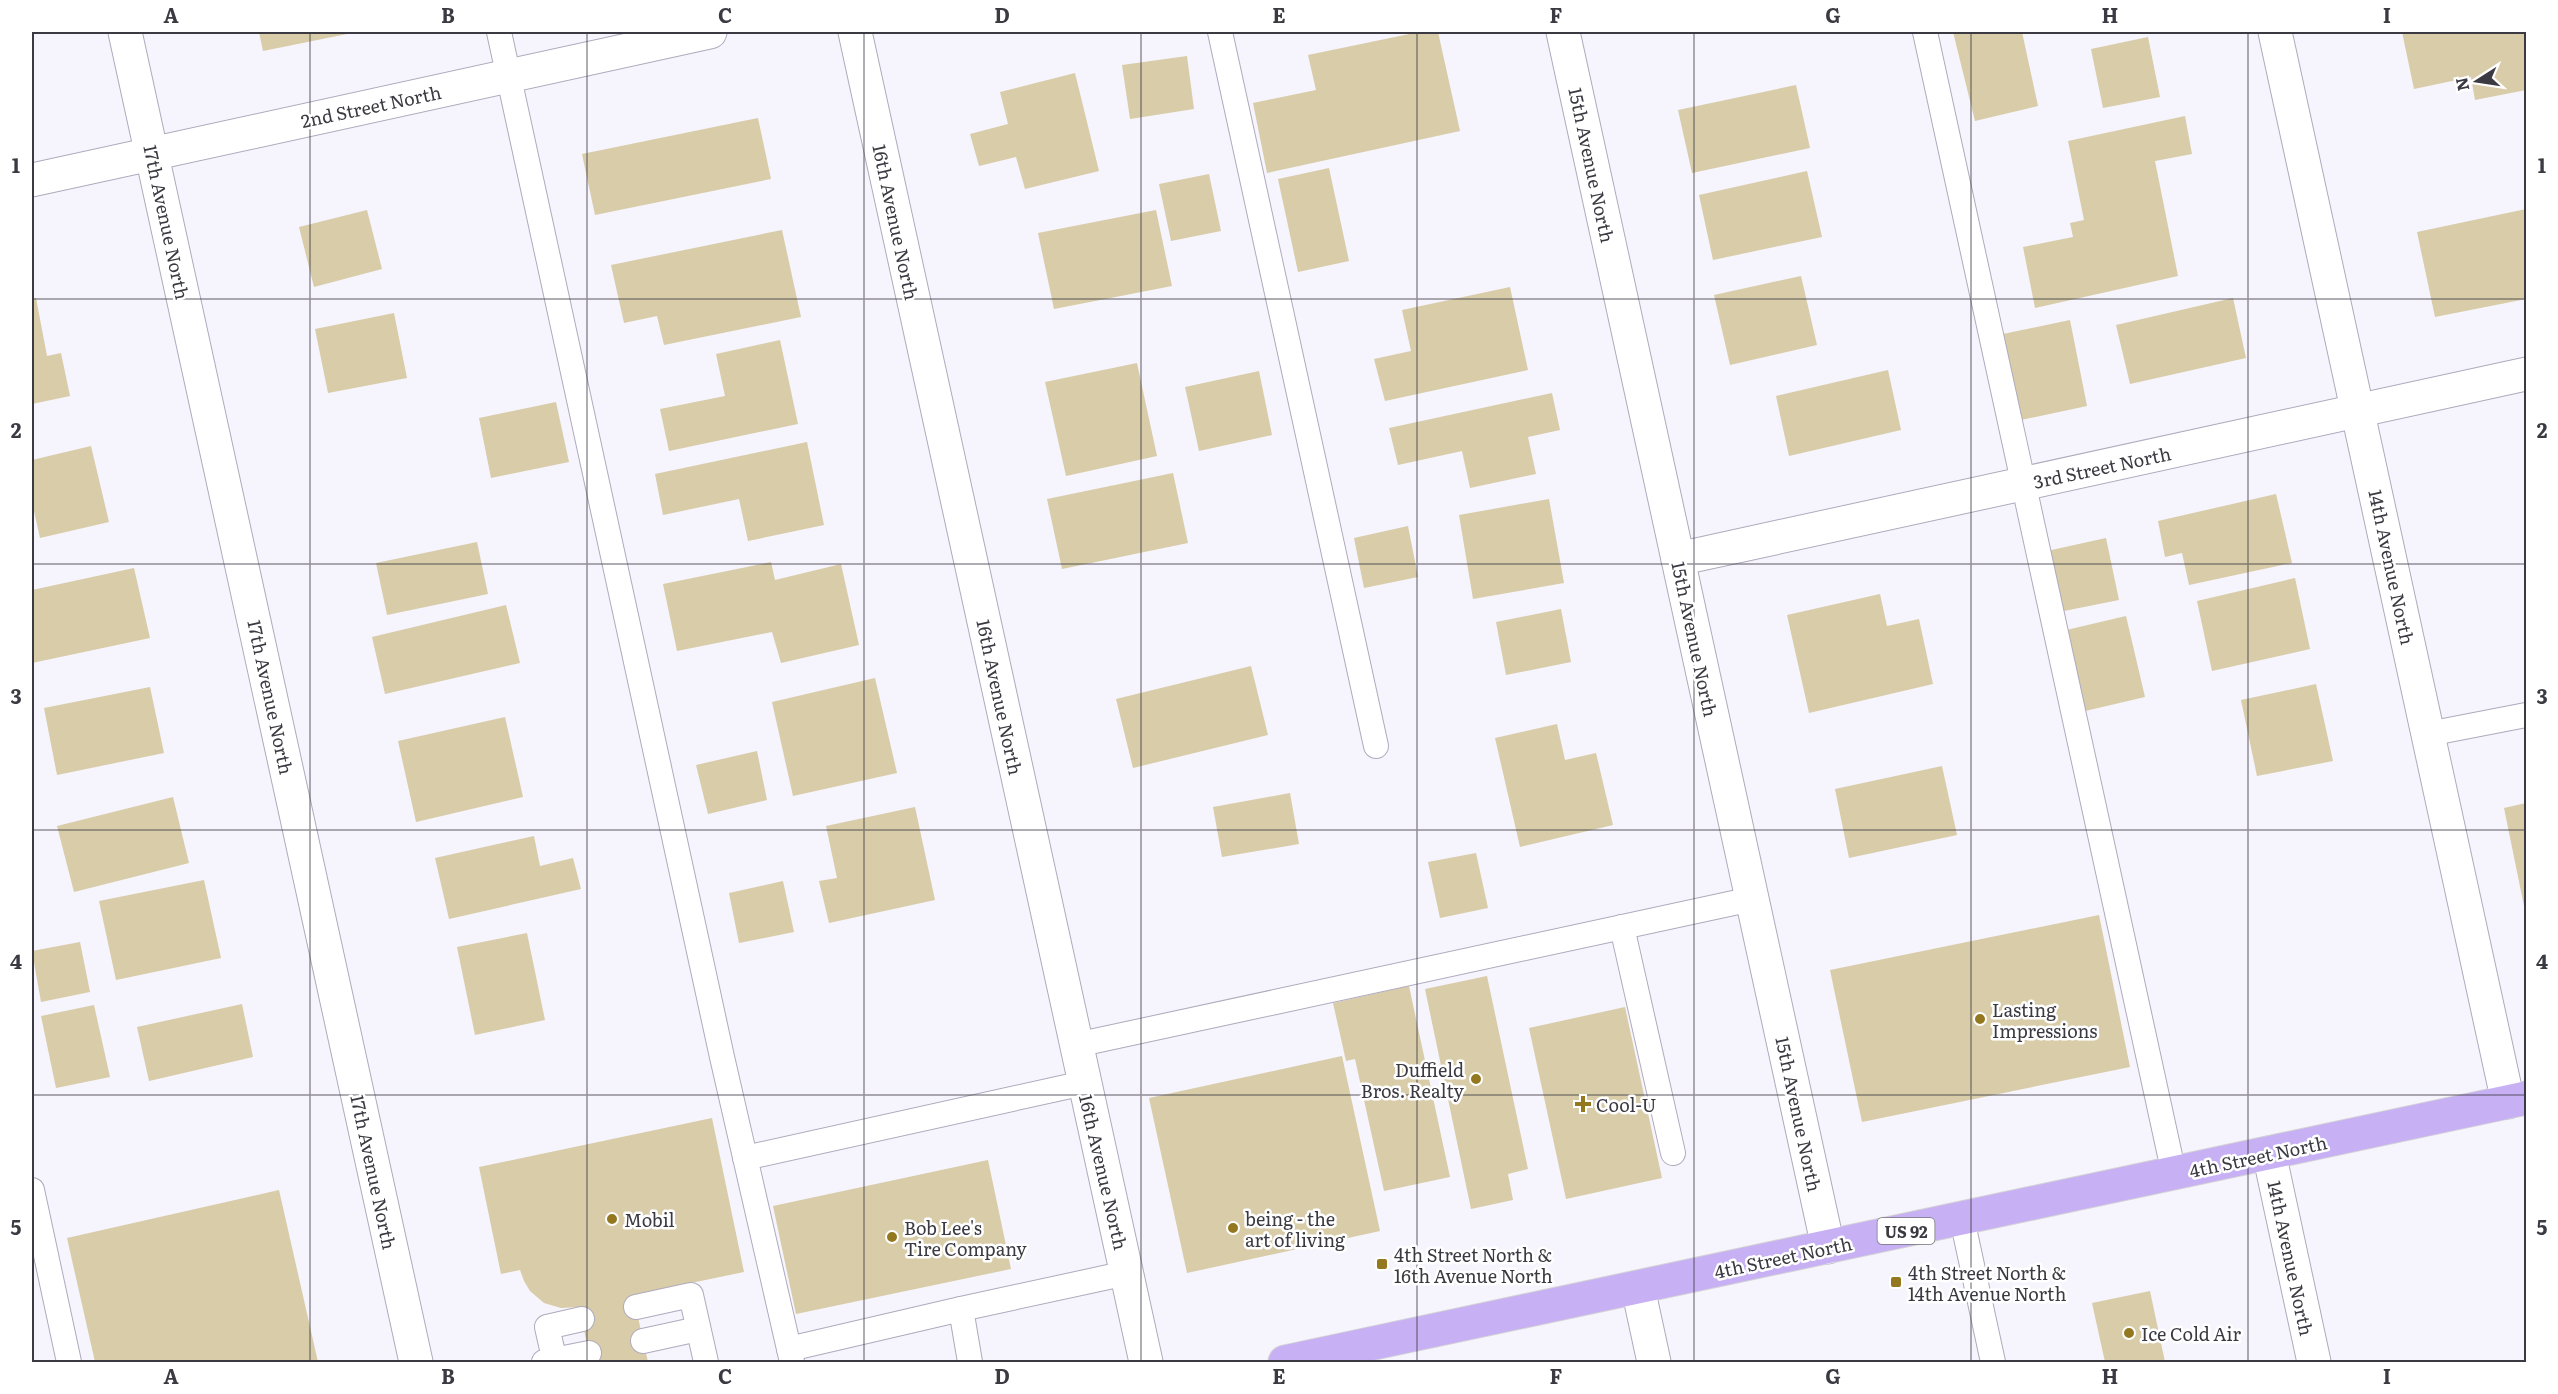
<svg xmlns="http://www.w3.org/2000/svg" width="2558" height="1394" font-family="Literata,serif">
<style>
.building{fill:#d8cca9}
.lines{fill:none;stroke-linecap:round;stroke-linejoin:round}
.lane-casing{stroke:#afaabd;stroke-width:26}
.street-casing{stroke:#afaabd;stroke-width:35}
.primary-casing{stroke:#d4d3d5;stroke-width:35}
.lane{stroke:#fff;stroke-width:24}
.street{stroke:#fff;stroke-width:33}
.primary{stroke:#c7b0f4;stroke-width:33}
.grid{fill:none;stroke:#3b3941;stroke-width:1.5;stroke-opacity:0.55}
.poi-dot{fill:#94781f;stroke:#fff;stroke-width:2}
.labels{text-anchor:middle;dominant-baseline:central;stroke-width:5;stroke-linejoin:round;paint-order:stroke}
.shield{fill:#fff;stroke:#76747a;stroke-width:1.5}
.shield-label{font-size:16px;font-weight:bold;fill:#3b3941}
.street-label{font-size:18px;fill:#3b3941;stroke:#fff}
.poi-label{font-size:18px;fill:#3b3941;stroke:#fff;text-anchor:start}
.neatline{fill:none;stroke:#3b3941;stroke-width:2}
.grid-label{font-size:20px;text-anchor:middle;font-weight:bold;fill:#3b3941}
</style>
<rect width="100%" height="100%" fill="#f6f4fc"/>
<g class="building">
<polygon points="259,32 352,32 352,33 263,51"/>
<polygon points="1419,32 1438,32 1460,131 1267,173 1253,103 1316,90 1308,55"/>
<polygon points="1953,32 2022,32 2038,106 1975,121"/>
<polygon points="2402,32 2526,32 2526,90 2475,100 2471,77 2414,89"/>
<polygon points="2148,37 2160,97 2103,108 2091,49"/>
<polygon points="1187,56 1194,109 1130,119 1122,65"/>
<polygon points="1075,73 1099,171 1025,189 1016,157 979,166 970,134 1008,124 1000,92"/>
<polygon points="1796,85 1810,148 1692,173 1678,110"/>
<polygon points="2185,116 2192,154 2155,161 2178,276 2035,308 2023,247 2073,237 2070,223 2084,220 2068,141"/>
<polygon points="758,118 771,179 595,215 582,154"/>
<polygon points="1329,168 1349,261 1298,272 1278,179"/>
<polygon points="1807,171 1822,237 1713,260 1699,195"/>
<polygon points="1209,174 1221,231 1171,241 1159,184"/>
<polygon points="2526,209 2526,299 2435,317 2417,232"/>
<polygon points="367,210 382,269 314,287 299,227"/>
<polygon points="1156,210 1172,286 1054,309 1038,233"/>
<polygon points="782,230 801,317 664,345 657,316 624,323 611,265"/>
<polygon points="1801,276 1817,345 1730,365 1714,295"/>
<polygon points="1510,287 1528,370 1385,401 1374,359 1411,351 1402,310"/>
<polygon points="36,298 47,356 61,353 70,396 32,404 32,299"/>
<polygon points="2233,298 2246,358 2130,384 2116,325"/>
<polygon points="394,313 407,378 328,393 315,329"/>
<polygon points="2070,320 2087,406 2021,420 2003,334"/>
<polygon points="780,340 798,424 669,451 660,409 725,396 716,354"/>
<polygon points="1137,363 1157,456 1066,476 1045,382"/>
<polygon points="1888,370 1901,430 1789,456 1776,396"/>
<polygon points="1259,371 1272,435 1199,451 1185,387"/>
<polygon points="1552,393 1560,430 1528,437 1536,474 1470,488 1462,451 1398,465 1389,428"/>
<polygon points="556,402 569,462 491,478 479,418"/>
<polygon points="807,442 824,525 748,541 739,499 663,515 655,474"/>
<polygon points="91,446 109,522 40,538 32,502 32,460"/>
<polygon points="1173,473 1188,543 1062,569 1047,499"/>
<polygon points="2276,494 2292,563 2189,585 2182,553 2165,557 2158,521"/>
<polygon points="1549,499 1564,583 1473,599 1459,515"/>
<polygon points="1408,526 1418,577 1364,588 1354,538"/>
<polygon points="2106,538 2119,600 2059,612 2047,551"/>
<polygon points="477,542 488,594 387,615 376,563"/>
<polygon points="771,562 775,580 841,564 859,645 781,663 772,632 677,651 663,584"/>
<polygon points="134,568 150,638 32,663 32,590"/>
<polygon points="2295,578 2310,649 2212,671 2197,601"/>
<polygon points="1880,594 1887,626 1919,619 1933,684 1809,713 1787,615"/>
<polygon points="506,605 520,663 385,694 372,637"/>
<polygon points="1561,609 1571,662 1506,675 1496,622"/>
<polygon points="2126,616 2145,697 2081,712 2062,631"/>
<polygon points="1251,666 1268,735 1133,768 1116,699"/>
<polygon points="875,678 897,773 793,796 772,702"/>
<polygon points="2316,684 2333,761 2257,776 2241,700"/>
<polygon points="150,687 164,753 57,775 44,708"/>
<polygon points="505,717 523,797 416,822 398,741"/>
<polygon points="1557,724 1565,760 1596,753 1613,825 1520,847 1495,738"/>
<polygon points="757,751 767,800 708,814 696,765"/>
<polygon points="1942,766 1957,835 1849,858 1835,789"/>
<polygon points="1290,793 1299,844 1222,857 1213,807"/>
<polygon points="173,797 189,863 74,892 57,826"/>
<polygon points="2526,803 2526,911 2525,911 2504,808"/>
<polygon points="915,807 935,900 829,923 819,881 837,878 826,826"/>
<polygon points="534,836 540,866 573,858 581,889 449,919 435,858"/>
<polygon points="1476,853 1488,908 1440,918 1428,862"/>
<polygon points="204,880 221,958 116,980 99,901"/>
<polygon points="783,881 794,932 739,943 729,893"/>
<polygon points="2099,915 2130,1067 1862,1122 1830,970"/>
<polygon points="527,933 545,1020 475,1035 457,947"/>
<polygon points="80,942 90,992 41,1002 32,951"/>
<polygon points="1487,976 1528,1169 1508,1174 1513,1200 1471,1209 1425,989"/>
<polygon points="1409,986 1450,1177 1384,1191 1355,1059 1346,1061 1333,1003"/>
<polygon points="242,1004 253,1057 149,1081 137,1027"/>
<polygon points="94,1005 110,1077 56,1088 41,1016"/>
<polygon points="1625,1007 1662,1178 1566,1199 1529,1028"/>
<polygon points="1342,1056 1380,1231 1187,1273 1149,1098"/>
<polygon points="712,1118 744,1272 633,1295 648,1362 591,1362 579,1307 561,1308 544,1303 530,1291 524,1281 520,1270 501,1274 479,1167"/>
<polygon points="988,1160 1011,1269 796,1314 773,1206"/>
<polygon points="279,1190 318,1362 95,1362 67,1238"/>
<polygon points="2150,1291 2165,1362 2105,1362 2092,1303"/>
</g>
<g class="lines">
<defs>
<g id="lane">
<polyline points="499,32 722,1057 792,1362"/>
<polyline points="1220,32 1376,746"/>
<polyline points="1925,32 2174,1174"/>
<polyline points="2428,734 2526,715"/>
<polyline points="1622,927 1673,1153"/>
<polyline points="1076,1045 1752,899"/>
<polyline points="745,1158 1084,1083"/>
<polyline points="32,1190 69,1362"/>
<polyline points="1962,1219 1993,1362"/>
<polyline points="636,1307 691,1295 706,1362"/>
<polyline points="961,1309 1127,1273"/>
<polyline points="643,1341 698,1329"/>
<polyline points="789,1349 961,1309 970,1362"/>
<polyline points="544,1362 589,1353"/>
<polyline points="555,1362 547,1327 582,1319"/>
</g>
<g id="street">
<polyline points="125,32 416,1362"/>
<polyline points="855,32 1146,1362"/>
<polyline points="1563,32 1828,1247"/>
<polyline points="2275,32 2508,1102"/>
<polyline points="32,180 710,32"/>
<polyline points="1678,559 2526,374"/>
<polyline points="2269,1153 2314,1362"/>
<polyline points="1638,1288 1654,1362"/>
</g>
<polyline id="primary" points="1285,1362 2526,1098"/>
</defs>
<use href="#lane" class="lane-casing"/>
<use href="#street" class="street-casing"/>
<use href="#primary" class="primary-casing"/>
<use href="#lane" class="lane"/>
<use href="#street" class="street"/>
<use href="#primary" class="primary"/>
</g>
<path class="grid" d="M310,32V1362M587,32V1362M864,32V1362M1141,32V1362M1417,32V1362M1694,32V1362M1971,32V1362M2248,32V1362M32,299H2526M32,564H2526M32,830H2526M32,1095H2526"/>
<g class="poi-dot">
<circle cx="1980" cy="1019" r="6"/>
<circle cx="1476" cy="1079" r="6"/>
<path d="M1580 1095h6v6h6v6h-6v6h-6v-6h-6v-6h6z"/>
<circle cx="612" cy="1219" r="6"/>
<circle cx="1233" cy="1228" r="6"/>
<circle cx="892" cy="1237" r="6"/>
<rect x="1376" y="1258" width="12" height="12" rx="3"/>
<rect x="1890" y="1276" width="12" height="12" rx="3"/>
<circle cx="2129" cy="1333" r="6"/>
</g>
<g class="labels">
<rect class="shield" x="1877.5" y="1218" width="57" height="26" rx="4.5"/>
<g class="shield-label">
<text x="1906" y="1231">US 92</text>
</g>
<g class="street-label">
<text transform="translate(371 106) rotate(-12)">2nd Street North</text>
<text transform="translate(1592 165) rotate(78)">15th Avenue North</text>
<text transform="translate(167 222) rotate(78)">17th Avenue North</text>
<text transform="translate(896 222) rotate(78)">16th Avenue North</text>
<text transform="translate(2102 467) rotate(-12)">3rd Street North</text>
<text transform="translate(2392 567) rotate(78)">14th Avenue North</text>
<text transform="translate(1695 639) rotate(78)">15th Avenue North</text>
<text transform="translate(271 697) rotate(78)">17th Avenue North</text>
<text transform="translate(1000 697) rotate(78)">16th Avenue North</text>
<text transform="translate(1799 1114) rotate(78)">15th Avenue North</text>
<text transform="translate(2258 1156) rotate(-12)">4th Street North</text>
<text transform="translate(374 1172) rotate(78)">17th Avenue North</text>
<text transform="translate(1104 1172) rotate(77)">16th Avenue North</text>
<text transform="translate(1783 1257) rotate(-12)">4th Street North</text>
<text transform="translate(2291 1258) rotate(78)">14th Avenue North</text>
</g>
<g class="poi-label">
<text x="1992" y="1009">Lasting<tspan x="1992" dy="21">Impressions</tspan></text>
<text x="1464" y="1069" text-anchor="end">Duffield<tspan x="1464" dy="21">Bros. Realty</tspan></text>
<text x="1596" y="1104">Cool-U</text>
<text x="1245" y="1218">being - the<tspan x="1245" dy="21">art of living</tspan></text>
<text x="624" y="1219">Mobil</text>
<text x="904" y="1227">Bob Lee's<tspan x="904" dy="21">Tire Company</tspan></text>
<text x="1394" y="1254">4th Street North &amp;<tspan x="1394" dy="21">16th Avenue North</tspan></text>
<text x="1908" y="1272">4th Street North &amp;<tspan x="1908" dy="21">14th Avenue North</tspan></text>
<text x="2141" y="1333">Ice Cold Air</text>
</g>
</g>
<rect width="2558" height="1394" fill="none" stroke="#ffffff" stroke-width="66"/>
<g transform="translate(2477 81) rotate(258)" stroke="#ffffff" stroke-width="4.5" paint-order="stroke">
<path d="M0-4.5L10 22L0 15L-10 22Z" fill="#3b3941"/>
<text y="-9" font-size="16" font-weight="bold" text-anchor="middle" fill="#3b3941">N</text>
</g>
<rect x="33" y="33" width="2492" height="1328" class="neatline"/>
<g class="grid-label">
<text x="171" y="23">A</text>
<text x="448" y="23">B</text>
<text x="725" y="23">C</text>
<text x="1002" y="23">D</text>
<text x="1279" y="23">E</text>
<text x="1556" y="23">F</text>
<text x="1833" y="23">G</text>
<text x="2110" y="23">H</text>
<text x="2387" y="23">I</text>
<text x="16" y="173">1</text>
<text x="2542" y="173">1</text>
<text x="16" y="438">2</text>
<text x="2542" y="438">2</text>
<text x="16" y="704">3</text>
<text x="2542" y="704">3</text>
<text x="16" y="969">4</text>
<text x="2542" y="969">4</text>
<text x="16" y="1235">5</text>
<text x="2542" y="1235">5</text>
<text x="171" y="1384">A</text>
<text x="448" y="1384">B</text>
<text x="725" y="1384">C</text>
<text x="1002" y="1384">D</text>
<text x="1279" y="1384">E</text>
<text x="1556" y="1384">F</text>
<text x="1833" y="1384">G</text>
<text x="2110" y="1384">H</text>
<text x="2387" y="1384">I</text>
</g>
</svg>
